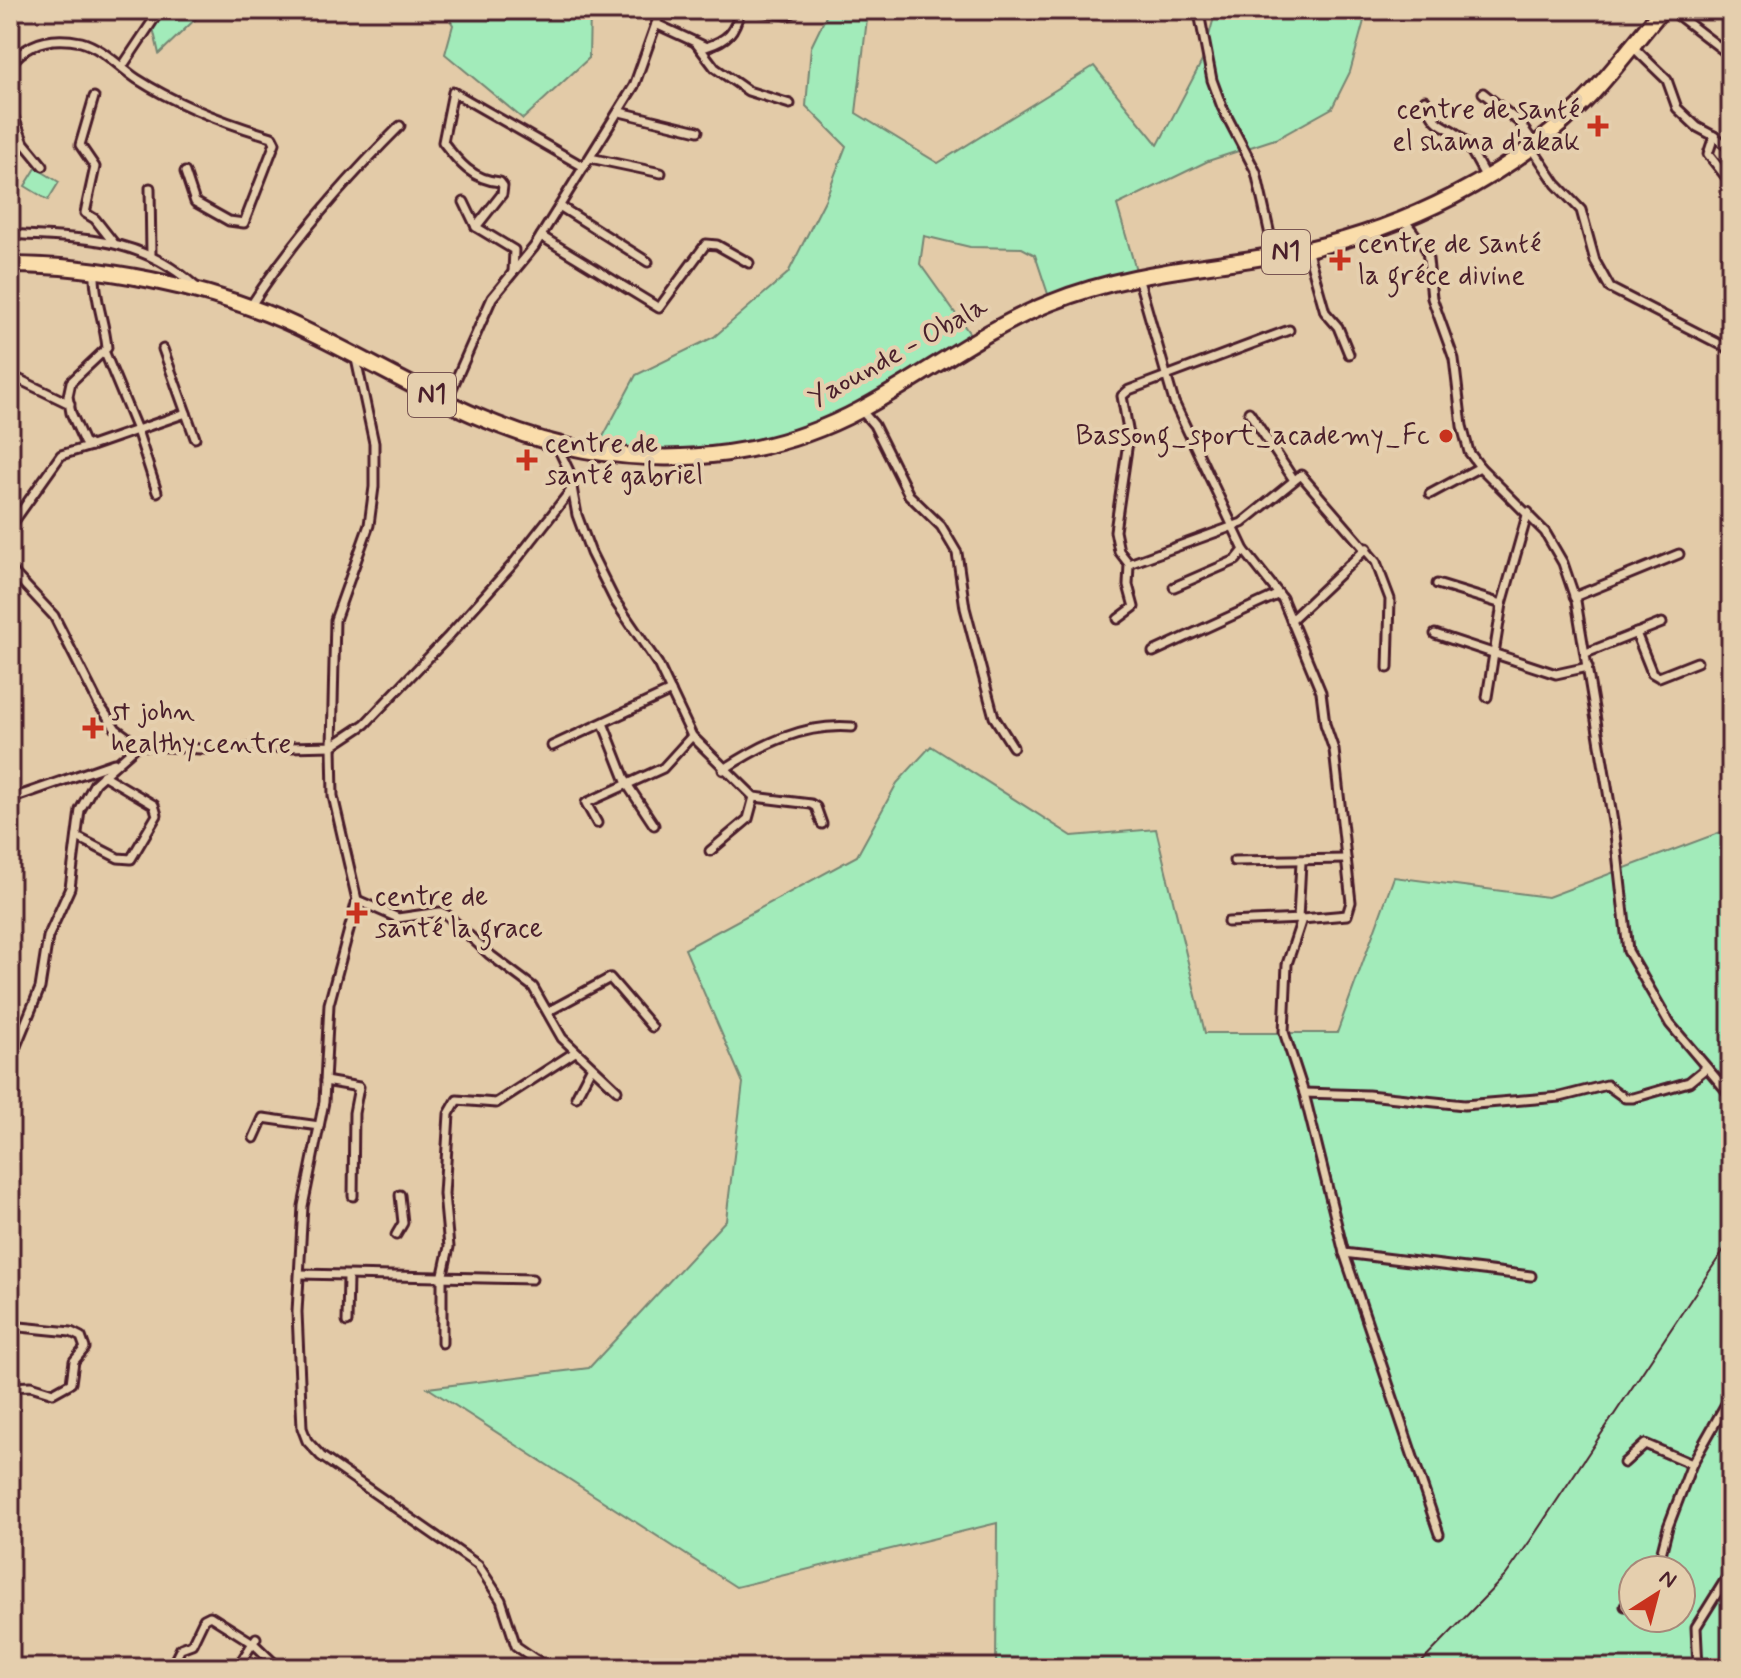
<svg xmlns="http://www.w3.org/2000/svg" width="1741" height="1678" font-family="Mynerve,sans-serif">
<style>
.green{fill:#a2ebba;stroke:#768572;stroke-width:2;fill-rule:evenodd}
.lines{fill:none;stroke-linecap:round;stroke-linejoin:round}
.street-casing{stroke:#4a1f2b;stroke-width:13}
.highway-casing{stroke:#4a1f2b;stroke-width:20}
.street{stroke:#e5cfae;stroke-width:7}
.highway{stroke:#faddab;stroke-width:14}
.rail{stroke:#4a1f2b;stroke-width:2}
.poi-dot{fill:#c8321e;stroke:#e5cfae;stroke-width:3}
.labels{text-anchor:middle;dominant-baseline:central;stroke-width:8;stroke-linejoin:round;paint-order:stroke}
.shield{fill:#e5cfae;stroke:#785452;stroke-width:2}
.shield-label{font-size:26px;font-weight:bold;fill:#4a1f2b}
.poi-label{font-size:28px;fill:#4a1f2b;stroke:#e5cfae;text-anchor:start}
.street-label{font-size:28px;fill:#4a1f2b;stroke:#e5cfae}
</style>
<rect width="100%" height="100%" fill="#e3cba8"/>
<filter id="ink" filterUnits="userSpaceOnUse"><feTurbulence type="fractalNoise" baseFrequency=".0125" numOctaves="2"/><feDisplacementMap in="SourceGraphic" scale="16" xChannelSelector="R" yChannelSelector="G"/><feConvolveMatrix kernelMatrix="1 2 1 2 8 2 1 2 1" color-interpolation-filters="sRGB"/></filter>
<g filter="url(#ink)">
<g class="green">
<polygon points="149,10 205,10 159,54"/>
<polygon points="444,10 590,10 589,58 523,119 445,54 453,25"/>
<polygon points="829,10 868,10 856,113 938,163 1094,66 1158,145 1202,61 1216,10 1367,10 1350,72 1332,108 1278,138 1208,161 1117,205 1138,277 1051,303 1035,255 1022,248 970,247 924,236 920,264 975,341 871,405 781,438 710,451 597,448 636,375 714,337 788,273 825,200 846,146 806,106 811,47"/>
<polygon points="36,168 59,182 48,200 25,186"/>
<path d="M931,746L1072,836L1156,829L1205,1033H1337L1394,877L1548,897L1721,832L1731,835V1668H996L997,1523L736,1587L428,1388L589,1368L726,1220L743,1083L685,949L857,856L897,783ZM1633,1570H1681V1618H1633Z"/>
</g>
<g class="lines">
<defs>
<g id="street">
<polyline points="755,10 787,15 798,10"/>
<polyline points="1193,10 1200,18 1212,80 1222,107 1256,172 1274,253"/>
<polyline points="1671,10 1731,56"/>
<path d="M656,24L706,47C728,40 735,32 740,10"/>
<polyline points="696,43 715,68 748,91 790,104"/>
<polyline points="1633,47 1667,80 1677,108 1697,127 1714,136 1708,154 1731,183"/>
<path d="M10,65C28,41 53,36 81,42C103,48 119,67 137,79C179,106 225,123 272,137L275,143L244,223L229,221L195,202L185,172"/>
<polyline points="122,67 160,10"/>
<polyline points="1483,93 1519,122 1534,143"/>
<polyline points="94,97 80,145 95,167 85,213 95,219 113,242"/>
<path d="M1425,100C1437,134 1449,121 1465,142C1473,152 1479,166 1486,177"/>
<polyline points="10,107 24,143 43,166"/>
<polyline points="620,112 698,131"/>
<polyline points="1714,136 1731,149"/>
<polyline points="1532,148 1556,184 1581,210 1595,261 1610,288 1731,350"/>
<polyline points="590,158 661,173"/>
<polyline points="150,188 151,254"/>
<polyline points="464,202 476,227 514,250 513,272"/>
<polyline points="561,207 648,262"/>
<polyline points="1404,220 1427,250 1432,298 1454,359 1462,426 1469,452 1480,467 1545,532 1563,563 1576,601 1615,834 1628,951 1670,1024 1731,1096"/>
<path d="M476,227L502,194L503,186L500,182C473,180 459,163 443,142L453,92L584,167"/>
<path d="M10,234C82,239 138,235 195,286"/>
<polyline points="541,236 659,308 706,244 717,245 749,263"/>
<polyline points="1307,249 1325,312 1338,327 1349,354"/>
<path d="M95,273C94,298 105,323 107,348L71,382L68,396L71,413L84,442L91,446L186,413"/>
<polyline points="1138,277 1174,402 1244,550 1282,598 1321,692 1325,724 1334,750 1351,902 1347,915 1302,919 1287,964 1284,1032 1304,1093 1344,1253 1439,1534"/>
<path d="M250,307C293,240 344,182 400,126"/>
<polyline points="163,349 195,438"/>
<polyline points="105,353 137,430 157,492"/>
<polyline points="356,359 374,443 374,487 369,525 335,620 332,746 333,796 357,900 329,1004 324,1102 303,1206 297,1312 302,1428 307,1441 321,1456 478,1565 501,1600 516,1646 548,1668"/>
<polyline points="10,375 70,404"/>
<polyline points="446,402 492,298 534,247 634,86 661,10"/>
<polyline points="861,410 874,425 909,495 941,526 957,553 965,608 994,717 1013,747"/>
<polyline points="1249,412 1294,480"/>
<polyline points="556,444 569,471 577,515 591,553 615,601 658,664 692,736 754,797 811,804 816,807 822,824"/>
<polyline points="1430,494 1480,467"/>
<polyline points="10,527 61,455 91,446"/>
<polyline points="1129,564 1242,523 1301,475 1376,562 1390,599 1388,668"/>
<polyline points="10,569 54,616 98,703 116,729 138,745 200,749 332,746 365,724 447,638 513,564 572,489"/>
<polyline points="1437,584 1502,604"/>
<polyline points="1174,587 1236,560 1244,550"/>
<polyline points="1574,597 1679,554"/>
<polyline points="1118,619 1134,607 1128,585 1129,564 1119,551 1115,531 1129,435 1122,396 1129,390 1289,330"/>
<polyline points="1291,620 1367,548"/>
<polyline points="1636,633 1652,673 1659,677 1697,662"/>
<polyline points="1435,634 1556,674 1588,667"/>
<polyline points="1153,652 1279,594"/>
<polyline points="1586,653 1662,623"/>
<polyline points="1487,697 1502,604 1528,512"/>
<polyline points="603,723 627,784 654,825"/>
<polyline points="552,746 671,691"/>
<path d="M723,770C762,744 804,723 852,727"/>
<polyline points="10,799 114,763"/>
<polyline points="597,823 586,803 663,768 692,736"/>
<polyline points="77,837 118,858 131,859 157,815 154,805 103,775"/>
<polyline points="710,851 748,819 754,797"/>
<polyline points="1234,861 1346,859"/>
<polyline points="357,900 398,918 440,912 447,915 489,954 533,987 562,1038 617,1090"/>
<polyline points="1298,919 1301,862"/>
<polyline points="1228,922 1302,919"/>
<polyline points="549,1011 610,978 652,1027"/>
<polyline points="10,1072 14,1051 40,988 48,937 70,888 80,810 95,783 138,745"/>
<polyline points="325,1081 359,1087 354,1113 353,1196"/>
<polyline points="1304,1093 1368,1095 1464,1105 1560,1097 1607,1085 1625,1098 1633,1098 1689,1082 1705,1069"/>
<polyline points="576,1097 591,1068"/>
<polyline points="254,1138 263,1118 319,1126"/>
<polyline points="396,1235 403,1223 400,1195"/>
<polyline points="1344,1253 1531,1276"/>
<polyline points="300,1274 532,1279"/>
<polyline points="347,1322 348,1277"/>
<polyline points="10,1326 71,1332 81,1337 85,1348 74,1361 71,1383 53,1393 31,1386 10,1387"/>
<polyline points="442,1343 442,1279 449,1247 444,1194 449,1114 457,1100 496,1103 575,1052"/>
<polyline points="1624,1463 1645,1444 1692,1464"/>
<polyline points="1657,1570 1668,1527 1692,1464 1731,1395"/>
<polyline points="1625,1606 1633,1602"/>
<polyline points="171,1668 181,1648 192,1644 204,1619 210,1616 253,1643 279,1668"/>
<polyline points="237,1668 256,1638"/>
<polyline points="1698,1668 1696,1627 1729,1574 1731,1560"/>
</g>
<path id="highway" d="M10,265C99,265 204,286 285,321C384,365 476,431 585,450C679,467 776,455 860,410C924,376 982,330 1050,303C1133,269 1222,267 1308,249C1407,227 1507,177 1579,107C1609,78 1634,42 1662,10"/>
</defs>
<use href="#street" class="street-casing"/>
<use href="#highway" class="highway-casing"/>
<use href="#street" class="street"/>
<use href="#highway" class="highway"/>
<polyline class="rail" points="1416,1668 1506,1575 1530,1541 1731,1239"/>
</g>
</g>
<g class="poi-dot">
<path d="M1594 114h8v8h8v8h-8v8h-8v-8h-8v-8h8z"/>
<path d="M1336 248h8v8h8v8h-8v8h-8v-8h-8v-8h8z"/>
<circle cx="1446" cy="436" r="8"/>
<path d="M523 448h8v8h8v8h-8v8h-8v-8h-8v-8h8z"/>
<path d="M89 716h8v8h8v8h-8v8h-8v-8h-8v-8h8z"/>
<path d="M353 901h8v8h8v8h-8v8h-8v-8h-8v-8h8z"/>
</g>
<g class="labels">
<g class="shield">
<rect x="1262" y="230" width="48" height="44" rx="6"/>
<rect x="408" y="373" width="48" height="44" rx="6"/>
</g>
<g class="shield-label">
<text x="1286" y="252">N1</text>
<text x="432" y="395">N1</text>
</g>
<g class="poi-label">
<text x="1580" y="110" text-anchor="end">centre de santé<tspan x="1580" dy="32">el shama d'akak</tspan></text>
<text x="1358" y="244">centre de santé<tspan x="1358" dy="32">la gréce divine</tspan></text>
<text x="1430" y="436" text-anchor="end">Bassong_sport_academy_Fc</text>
<text x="545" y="444">centre de<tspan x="545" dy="32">santé gabriel</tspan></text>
<text x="111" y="712">st john<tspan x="111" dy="32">healthy centre</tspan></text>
<text x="375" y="897">centre de<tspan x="375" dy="32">santé la grace</tspan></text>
</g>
<g class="street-label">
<text transform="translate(898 353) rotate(-29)">Yaounde - Obala</text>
</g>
</g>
<rect width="1741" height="1678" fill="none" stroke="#e5cfae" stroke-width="40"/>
<rect x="20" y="20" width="1701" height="1638" fill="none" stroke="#4a1f2b" stroke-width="3" filter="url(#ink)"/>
<g transform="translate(1657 1594) rotate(36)"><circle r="38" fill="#e5cfae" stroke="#a7897a" stroke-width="2"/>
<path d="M0-6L14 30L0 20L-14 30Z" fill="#c8321e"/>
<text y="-12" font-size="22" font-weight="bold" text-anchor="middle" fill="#4a1f2b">N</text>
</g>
</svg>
